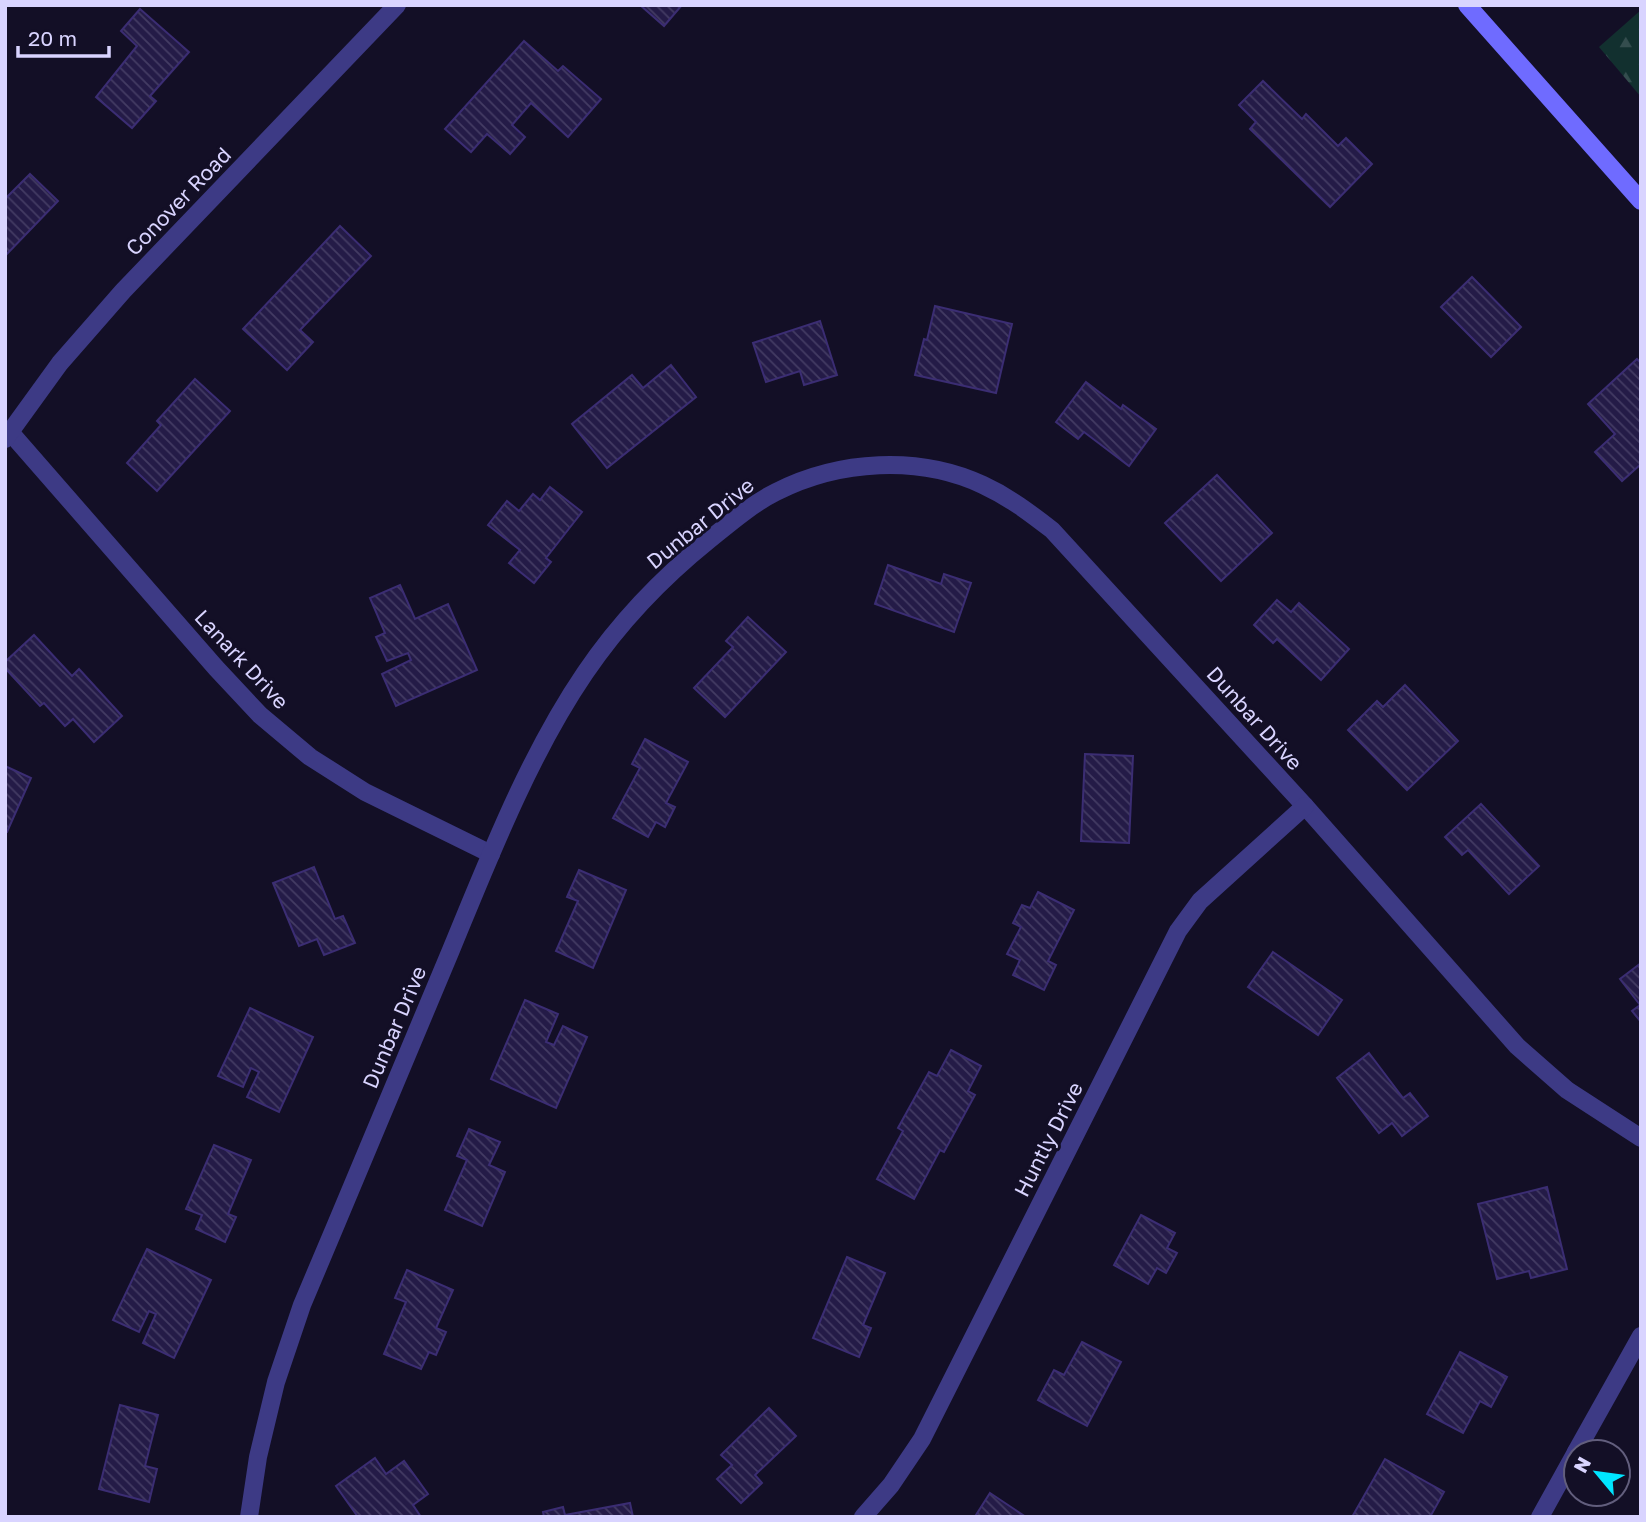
<svg xmlns="http://www.w3.org/2000/svg" width="1646" height="1522" font-family="'Golos Text',sans-serif">
<style>
.forest{fill:url(#forest-firs)}
.building{fill:url(#building-back-hatch);stroke:#3b2d73;stroke-width:2}
.lines{fill:none;stroke-linecap:round;stroke-linejoin:round}
.minor{stroke:#3d3a85;stroke-width:18}
.tertiary{stroke:#3d3a85;stroke-width:18}
.secondary{stroke:#6f6bff;stroke-width:18}
.labels{text-anchor:middle;dominant-baseline:central;stroke-width:6;stroke-linejoin:round;paint-order:stroke}
.street-label{font-size:21px;fill:#d9d4ff;stroke:#130f26}
</style>
<defs>
<pattern id="forest-firs" width="22" height="20" patternUnits="userSpaceOnUse" patternTransform="scale(1.75)"><rect width="22" height="20" fill="#12302f"/><path d="M5 1l3.5 6h-7zM16 11l3.5 6h-7z" fill="#344d4e"/></pattern>
<pattern id="building-back-hatch" width="6" height="6" patternUnits="userSpaceOnUse" patternTransform="scale(1.75)"><rect width="6" height="6" fill="#241b47"/><path d="M-1 5l2 2M0 0l6 6M5-1l2 2" fill="none" stroke="#433b63"/></pattern>
</defs>
<rect width="100%" height="100%" fill="#130f26"/>
<polygon class="forest" points="1641,10 1641,97 1599,47"/>
<g class="building">
<polygon points="640,5 682,5 664,26"/>
<polygon points="140,9 189,52 150,96 156,101 132,128 96,97 137,46 121,31"/>
<polygon points="524,41 558,71 563,66 601,99 568,137 531,103 512,125 525,137 510,154 487,134 471,152 445,129"/>
<polygon points="1263,81 1302,119 1306,114 1338,146 1346,138 1372,164 1330,207 1250,129 1256,122 1239,105"/>
<polygon points="30,174 58,201 5,256 5,199"/>
<polygon points="340,226 371,256 300,330 313,342 287,370 243,329"/>
<polygon points="1472,277 1521,327 1491,357 1441,307"/>
<polygon points="935,306 1012,324 996,393 915,375 924,339 927,340"/>
<polygon points="820,321 837,375 804,385 800,371 766,382 753,343"/>
<polygon points="1637,359 1641,363 1641,464 1622,481 1595,452 1615,434 1588,404"/>
<polygon points="671,365 696,397 607,468 572,424 632,375 643,388"/>
<polygon points="195,379 230,411 157,491 127,463 161,425 157,421"/>
<polygon points="1086,382 1121,409 1123,405 1156,429 1129,466 1084,432 1078,439 1056,422"/>
<polygon points="1217,475 1272,533 1221,581 1165,523"/>
<polygon points="550,487 582,512 546,558 551,562 534,583 509,563 520,550 488,525 507,501 519,511 533,494 540,500"/>
<polygon points="888,565 941,584 944,574 971,583 954,632 875,604"/>
<polygon points="400,585 415,619 448,604 477,670 396,706 382,674 411,660 408,653 387,661 376,637 385,633 370,598"/>
<polygon points="1277,600 1291,612 1299,603 1349,649 1321,680 1277,639 1273,643 1254,625"/>
<polygon points="748,617 786,652 725,717 694,688 733,647 726,641"/>
<polygon points="34,635 72,676 79,669 122,716 94,742 73,719 65,726 44,703 40,706 5,668 5,662"/>
<polygon points="1405,685 1458,741 1407,790 1348,730 1377,701 1383,707"/>
<polygon points="645,739 688,762 666,803 675,807 665,827 656,822 648,837 613,818 640,768 632,764"/>
<polygon points="1085,754 1133,756 1129,843 1081,841"/>
<polygon points="5,766 31,778 7,832 5,832"/>
<polygon points="1481,804 1539,866 1509,894 1468,850 1462,855 1445,837"/>
<polygon points="314,867 335,919 343,916 355,943 324,955 317,939 299,946 273,883"/>
<polygon points="579,870 626,890 593,968 556,951 578,901 567,897"/>
<polygon points="1038,892 1074,910 1048,961 1056,965 1044,990 1013,975 1020,960 1007,954 1021,927 1013,923 1022,905 1030,908"/>
<polygon points="1273,952 1342,1000 1318,1035 1248,987"/>
<polygon points="1641,963 1641,1022 1632,1011 1640,1005 1620,979"/>
<polygon points="525,1000 558,1014 546,1042 554,1045 563,1026 587,1037 556,1108 491,1079"/>
<polygon points="250,1008 313,1037 279,1112 247,1097 259,1072 251,1068 243,1087 218,1076"/>
<polygon points="951,1050 981,1066 968,1091 975,1095 944,1152 940,1150 914,1199 877,1179 903,1131 898,1128 929,1072 937,1076"/>
<polygon points="1369,1053 1403,1098 1410,1093 1428,1116 1402,1136 1392,1123 1379,1133 1337,1078"/>
<polygon points="469,1129 500,1142 489,1165 505,1172 482,1226 445,1210 467,1160 457,1156"/>
<polygon points="214,1145 251,1160 228,1214 236,1217 225,1242 196,1229 202,1215 186,1209"/>
<polygon points="1547,1187 1567,1269 1531,1278 1529,1271 1497,1279 1478,1204"/>
<polygon points="1141,1215 1175,1233 1167,1248 1177,1253 1166,1273 1157,1268 1148,1284 1114,1265"/>
<polygon points="147,1249 211,1280 174,1358 143,1343 156,1314 149,1311 139,1332 113,1320"/>
<polygon points="847,1257 885,1273 863,1325 871,1328 859,1357 813,1338"/>
<polygon points="407,1270 453,1290 436,1328 446,1332 436,1355 429,1352 421,1369 384,1354 406,1302 395,1298"/>
<polygon points="1082,1342 1121,1362 1087,1426 1038,1400 1054,1370 1064,1375"/>
<polygon points="1460,1352 1507,1377 1491,1407 1480,1401 1463,1433 1427,1414"/>
<polygon points="120,1405 158,1415 145,1466 157,1469 149,1502 99,1489"/>
<polygon points="769,1408 796,1436 755,1475 762,1483 741,1503 717,1479 732,1465 721,1455"/>
<polygon points="375,1458 386,1474 404,1461 428,1494 413,1505 421,1517 358,1517 336,1486"/>
<polygon points="1385,1459 1444,1492 1430,1517 1352,1517"/>
<polygon points="990,1493 1026,1517 979,1517 976,1515"/>
<polygon points="630,1503 633,1517 544,1517 543,1512 563,1507 565,1515"/>
</g>
<g class="lines">
<g class="minor">
<polyline points="10,432 216,668 260,715 310,757 365,792 491,854"/>
<polyline points="1576,1452 1641,1336"/>
<path d="M249,1517L258,1457L276,1382L302,1305C352,1187 401,1069 451,950C489,858 529,755 585,673C619,623 663,577 709,540C730,523 752,504 776,492C839,460 919,455 983,485C1009,497 1030,513 1052,530L1305,806L1517,1046L1567,1090L1641,1138"/>
<polyline points="863,1517 891,1485 922,1439 1178,931 1200,901 1305,806"/>
<polyline points="1540,1517 1576,1452"/>
</g>
<polyline class="tertiary" points="5,439 60,363 123,291 397,5"/>
<polyline class="secondary" points="1467,5 1641,201"/>
</g>
<g class="labels">
<g class="street-label">
<text transform="translate(178 201) rotate(-46)">Conover Road</text>
<text transform="translate(700 523) rotate(-39)">Dunbar Drive</text>
<text transform="translate(242 659) rotate(47)">Lanark Drive</text>
<text transform="translate(1255 718) rotate(48)">Dunbar Drive</text>
<text transform="translate(394 1027) rotate(-67)">Dunbar Drive</text>
<text transform="translate(1048 1139) rotate(-63)">Huntly Drive</text>
</g>
</g>
<rect width="1646" height="1522" fill="none" stroke="#d9d4ff" stroke-width="14"/>
<g transform="translate(1597 1473) rotate(299)"><circle r="33" fill="#130f26" stroke="#625e7d" stroke-width="2"/>
<path d="M0-5L12 26L0 18L-12 26Z" fill="#00e5ff"/>
<text y="-10" font-size="19" font-weight="bold" text-anchor="middle" fill="#d9d4ff">N</text>
</g>
<path d="M18 46v10h91v-10" fill="none" stroke="#d9d4ff" stroke-width="3.5"/>
<text x="28" y="46" font-size="21" fill="#d9d4ff" stroke="#130f26" stroke-width="5" paint-order="stroke">20 m</text>
</svg>
